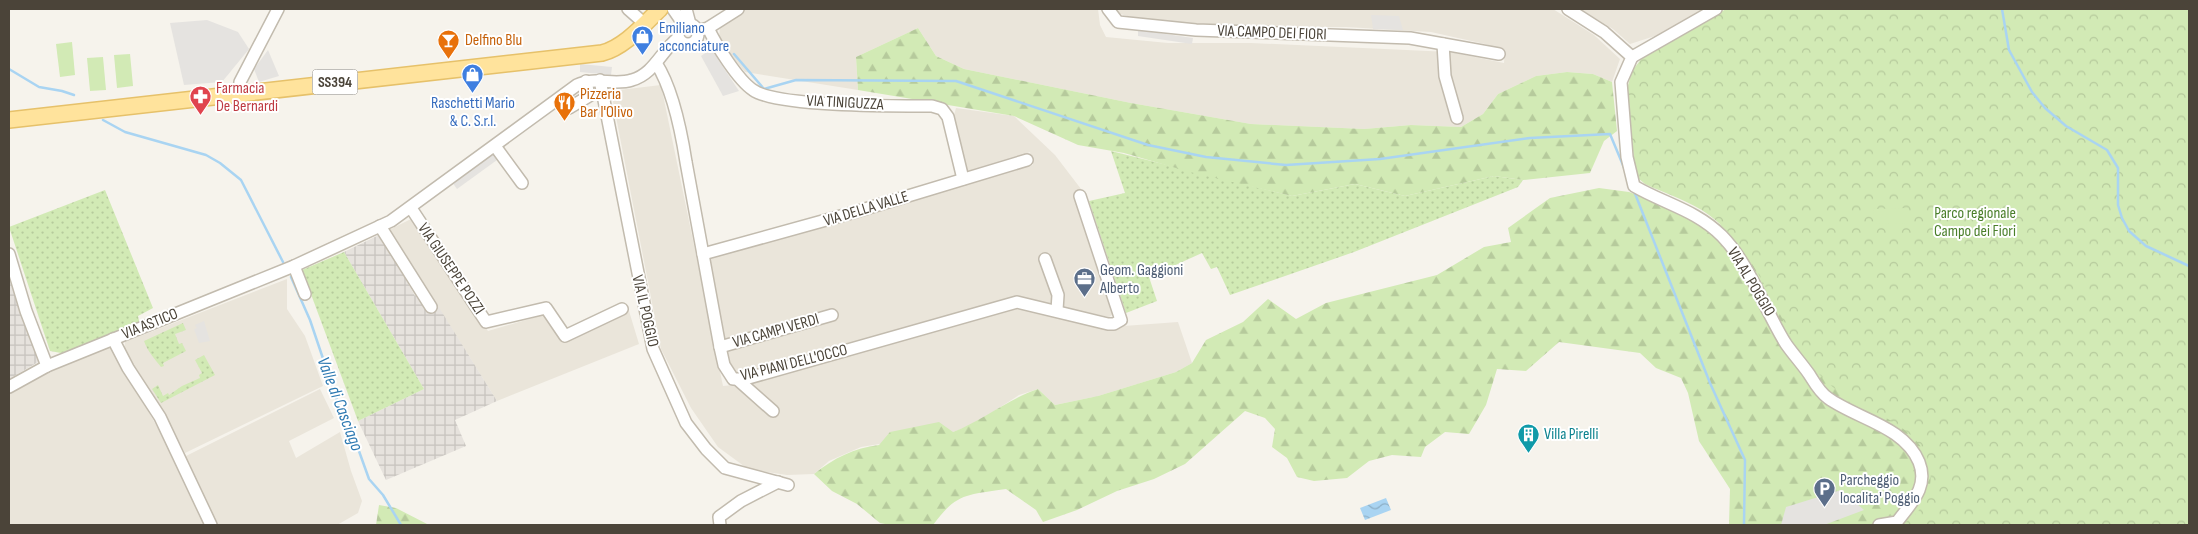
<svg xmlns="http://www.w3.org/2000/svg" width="2198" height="534" font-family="'Sofia Sans Condensed',sans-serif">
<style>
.residential{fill:#eae5da}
.industrial{fill:url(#industrial-grid)}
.grass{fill:url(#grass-dots)}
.forest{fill:url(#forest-firs)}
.park{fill:url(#park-crowns)}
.garden{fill:#d2eab5}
.parking{fill:#e5e3e0}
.water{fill:url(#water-waves)}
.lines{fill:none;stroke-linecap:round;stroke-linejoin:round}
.stream{stroke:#a9d4f2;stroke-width:2.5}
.minor-casing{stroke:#c2bbae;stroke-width:14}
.major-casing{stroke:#e6c16a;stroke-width:18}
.minor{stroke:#fff;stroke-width:11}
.major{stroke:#ffe39c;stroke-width:15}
.labels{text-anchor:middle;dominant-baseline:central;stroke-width:4;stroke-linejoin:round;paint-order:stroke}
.shield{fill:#fff;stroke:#817c74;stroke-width:1}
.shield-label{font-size:15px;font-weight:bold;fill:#4b4439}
.shop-label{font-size:16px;fill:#366cbe;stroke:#fff;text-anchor:start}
.street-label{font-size:16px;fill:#4b4439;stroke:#fff}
.food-label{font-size:16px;fill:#c56008;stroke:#fff;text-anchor:start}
.health-label{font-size:16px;fill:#be3a42;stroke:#fff;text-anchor:start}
.park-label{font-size:16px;fill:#4a7f2a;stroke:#fff}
.service-label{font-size:16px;fill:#4e5e75;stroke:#fff;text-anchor:start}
.culture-label{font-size:16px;fill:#0d838f;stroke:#fff;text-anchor:start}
.water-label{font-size:18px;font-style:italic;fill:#2e7ab2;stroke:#fff}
</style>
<defs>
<pattern id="industrial-grid" width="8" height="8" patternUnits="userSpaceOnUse" patternTransform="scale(1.25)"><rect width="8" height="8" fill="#e6e2dd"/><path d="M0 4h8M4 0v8" fill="none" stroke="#c7c3be"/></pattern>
<pattern id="grass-dots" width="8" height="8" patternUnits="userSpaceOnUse" patternTransform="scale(1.25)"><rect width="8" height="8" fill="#d2eab5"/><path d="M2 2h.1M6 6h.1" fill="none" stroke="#b6ca9c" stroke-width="1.8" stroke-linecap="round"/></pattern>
<pattern id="forest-firs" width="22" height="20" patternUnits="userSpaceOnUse" patternTransform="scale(1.25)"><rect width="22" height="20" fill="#d2eab5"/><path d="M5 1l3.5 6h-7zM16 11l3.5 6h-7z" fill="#b6ca9c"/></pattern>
<pattern id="park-crowns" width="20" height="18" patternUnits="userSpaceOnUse" patternTransform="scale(1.25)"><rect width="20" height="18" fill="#d2eab5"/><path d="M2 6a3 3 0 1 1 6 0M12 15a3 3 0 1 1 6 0" fill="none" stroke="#b6ca9c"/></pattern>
<pattern id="water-waves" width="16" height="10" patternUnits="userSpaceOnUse" patternTransform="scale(1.25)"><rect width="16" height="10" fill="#a9d4f2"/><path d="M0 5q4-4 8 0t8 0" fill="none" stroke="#8caec5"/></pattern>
</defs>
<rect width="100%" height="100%" fill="#f6f3ec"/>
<g class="residential">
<polygon points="746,9 1098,9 1100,25 1106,37 1168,43 1251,43 1450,52 1504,63 1505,51 1485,44 1431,32 1346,27 1218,27 1131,17 1117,13 1114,9 1553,9 1594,35 1620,59 1612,82 1593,74 1567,72 1536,76 1498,94 1483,114 1461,127 1411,125 1364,129 1251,124 1131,103 964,69 936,56 918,28 856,57 858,90 745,72 719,41 720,25"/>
<polygon points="1580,9 1705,9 1658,35 1630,44 1613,29"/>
<polygon points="661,85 723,386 752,383 1021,307 1110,327 1178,322 1192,363 1176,372 1098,396 1055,405 1038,389 1019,395 974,424 953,432 861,447 829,461 814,474 787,475 748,469 718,447 691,408 661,349 611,91"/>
<polygon points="956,108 1014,116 1055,155 1081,189 1076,192 1115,313 1109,317 1020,298 927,322 744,376 735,374 730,367 709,258 1033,165 1030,152 970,175 967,173 953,119"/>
<polygon points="411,219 488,331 543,315 565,341 629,311 639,344 497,401 427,289 416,297 381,234"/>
<polygon points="287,279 287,309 305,336 323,386 185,453 159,404 124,354 125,342"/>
<polygon points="112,346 176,461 320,389 334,418 289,441 296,458 340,432 351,471 362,501 358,513 337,525 9,525 9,393 38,377"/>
</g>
<g class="industrial">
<polygon points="381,234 415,296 427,288 497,401 455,420 466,446 386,480 358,421 424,389 344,252"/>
<polygon points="9,265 40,361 9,379"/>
</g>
<g class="grass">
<polygon points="1111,151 1292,196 1355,184 1405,196 1494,176 1523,180 1518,187 1354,252 1230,295 1217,267 1211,269 1202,253 1149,277 1157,301 1126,313 1089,201 1125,193"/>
<polygon points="105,190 153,308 138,316 140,325 61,353 50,351 9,227"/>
<polygon points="344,252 424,389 358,421 302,270"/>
<path d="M183,323L186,330L175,334L179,344L182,343L186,351L163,363L164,366L161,367C154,358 148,352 144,341Z"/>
<polygon points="204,355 215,375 161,403 152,389 158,385 163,396 168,393 169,395 182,386 200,378 199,375 202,373 195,360"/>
</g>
<g class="forest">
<path d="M2189,9V525H1729L1730,489L1699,441L1688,393L1681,378L1656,368L1640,353L1559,342L1526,371L1497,369L1486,405L1469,434L1445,432L1425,447L1421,457L1392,455L1369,461L1347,478L1314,481L1297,477L1287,458L1272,447L1275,429L1265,418L1245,411L1185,464L1154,479L1117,491L1077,510L1043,522L1036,510L1006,489C968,495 957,492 933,525H890L880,523L857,504L832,491L814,474C834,458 854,448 879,445L890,432L939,422L953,432C983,420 1008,399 1038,389L1055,405L1098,396L1176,372L1192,363L1206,340L1243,322L1268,299L1296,319L1326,303L1437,275L1484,247L1511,242L1508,228L1550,198L1599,188L1629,192L1725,226Z"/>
<polygon points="918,28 936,56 964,69 1131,103 1251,124 1364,129 1411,125 1461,127 1483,114 1498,94 1536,76 1567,72 1593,74 1612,82 1617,131 1604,141 1590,173 1523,180 1494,176 1405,196 1355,184 1292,196 1190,172 1124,153 1078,145 1014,116 858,90 856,57"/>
<polygon points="379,505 396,508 429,525 376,525"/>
</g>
<path class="park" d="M1726,9H2189V525H1900C1926,513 1938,481 1926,455C1907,417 1856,410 1827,382C1777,334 1766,257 1709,215C1690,201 1666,194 1645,184L1639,179L1635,171L1627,89L1632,71L1642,58Z"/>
<g class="garden">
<polygon points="72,42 75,75 60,77 56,44"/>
<polygon points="130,54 133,86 117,88 114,55"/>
<polygon points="103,57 106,90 90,91 87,58"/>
<polygon points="1906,208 1906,223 1874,224 1873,209"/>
</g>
<g class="parking">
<polygon points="1371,15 1399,16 1403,30 1373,29"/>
<polygon points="207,20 238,32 249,49 222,82 184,85 170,23"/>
<polygon points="1138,30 1193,38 1192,44 1138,36"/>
<polygon points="711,49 739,91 723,96 701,56"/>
<polygon points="268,50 279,76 259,82 254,69"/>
<polygon points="580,64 612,67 611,75 580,72"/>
<polygon points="493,153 497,160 457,189 452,182"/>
<polygon points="204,321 210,341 199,343 194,329 197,328 195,325"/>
<polygon points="1841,490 1864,510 1824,525 1781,525 1786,507"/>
</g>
<polygon class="water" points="1386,498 1391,510 1365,520 1360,508"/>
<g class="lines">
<g class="stream">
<polyline points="2002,9 2009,50 2032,92 2045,108 2066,126 2107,150 2118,168 2118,205 2122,218 2129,231 2146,246 2189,266"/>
<polyline points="734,54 764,89 796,80 956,81 1148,145 1206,157 1286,165 1380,159 1530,138 1610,134 1625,170"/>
<polyline points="9,69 39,87 62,91 74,95"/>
<polyline points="103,120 125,132 206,155 220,163 241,180 283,262"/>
<polyline points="1634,191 1710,383 1745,460 1744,525"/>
<polyline points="291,277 310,320 338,403 350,426 369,479 383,495 401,525"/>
</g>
<defs>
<g id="minor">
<polyline points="628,9 645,24"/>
<polyline points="673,9 684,25"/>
<polyline points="686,9 690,24"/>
<polyline points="1108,9 1118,22 1196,30 1410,38 1499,54"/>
<path d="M1568,9L1604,32L1632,57L1621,82L1627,157L1634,186C1665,204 1696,210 1722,236C1751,266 1764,309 1786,344C1793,354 1802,364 1809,374C1814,382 1820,393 1828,398C1857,419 1904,426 1919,462C1929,487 1911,503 1897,522L1879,525"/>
<circle cx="688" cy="34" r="10"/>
<path d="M708,28C716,45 738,80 753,90C777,107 897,106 932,106L942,109L948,117L963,179"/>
<polyline points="701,30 708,28 738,9"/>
<polyline points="1443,44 1445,76 1457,118"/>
<polyline points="1632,57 1716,9"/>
<path d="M656,63C673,89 681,130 686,162L720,347L724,365L733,379H745L1017,302L1108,324H1114L1121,320L1080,196"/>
<polyline points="600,80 653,349 686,423 706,449 725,468 788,485"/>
<polyline points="239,94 240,82 278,9"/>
<polyline points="558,100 569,108 589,96 586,81"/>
<polyline points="495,146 522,183"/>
<polyline points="411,208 486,322 546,308 565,336 622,309"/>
<polyline points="380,226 431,307"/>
<polyline points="9,254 26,311 47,366"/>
<polyline points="703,254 855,212 1027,160"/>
<polyline points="1045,259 1058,295 1057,310"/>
<polyline points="294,266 305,294"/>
<polyline points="113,339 128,368 160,417 211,525"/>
<polyline points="720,347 832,315"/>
<polyline points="738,380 773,411"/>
<path d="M9,387L47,366L294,266L391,221L577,85C595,76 614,86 632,80C654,74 661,51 678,38"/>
<polyline points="720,525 719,517 741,501 778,482"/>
</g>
<path id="major" d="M9,120L602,53C625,47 644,24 660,9"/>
</defs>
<use href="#minor" class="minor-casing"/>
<use href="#major" class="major-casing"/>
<use href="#minor" class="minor"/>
<use href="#major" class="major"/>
</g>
<defs>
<symbol id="shop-pin" viewBox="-11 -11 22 30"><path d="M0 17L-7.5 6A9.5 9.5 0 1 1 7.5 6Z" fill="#3f7fe0" stroke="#fff"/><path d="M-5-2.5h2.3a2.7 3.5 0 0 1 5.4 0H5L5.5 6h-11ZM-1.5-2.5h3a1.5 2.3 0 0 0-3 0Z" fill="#fff"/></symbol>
<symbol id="bar-pin" viewBox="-11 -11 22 30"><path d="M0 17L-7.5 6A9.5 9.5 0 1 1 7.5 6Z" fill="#e8710a" stroke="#fff"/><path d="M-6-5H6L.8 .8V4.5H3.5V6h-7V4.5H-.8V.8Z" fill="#fff"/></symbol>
<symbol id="pharmacy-pin" viewBox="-11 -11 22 30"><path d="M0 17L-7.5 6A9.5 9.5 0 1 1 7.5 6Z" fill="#e0444e" stroke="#fff"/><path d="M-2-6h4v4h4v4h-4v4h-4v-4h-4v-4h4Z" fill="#fff"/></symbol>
<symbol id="restaurant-pin" viewBox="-11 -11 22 30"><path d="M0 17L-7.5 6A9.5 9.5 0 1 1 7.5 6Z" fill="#e8710a" stroke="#fff"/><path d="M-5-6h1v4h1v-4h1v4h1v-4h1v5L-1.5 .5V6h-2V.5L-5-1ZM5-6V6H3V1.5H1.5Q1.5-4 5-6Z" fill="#fff"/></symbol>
<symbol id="office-pin" viewBox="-11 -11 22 30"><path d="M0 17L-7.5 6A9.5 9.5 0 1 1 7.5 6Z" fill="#5c6f8a" stroke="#fff"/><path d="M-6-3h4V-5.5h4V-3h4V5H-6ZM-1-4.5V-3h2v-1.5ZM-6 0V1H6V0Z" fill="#fff"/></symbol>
<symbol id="building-pin" viewBox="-11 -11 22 30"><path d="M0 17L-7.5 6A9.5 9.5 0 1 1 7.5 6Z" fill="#0f9aa8" stroke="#fff"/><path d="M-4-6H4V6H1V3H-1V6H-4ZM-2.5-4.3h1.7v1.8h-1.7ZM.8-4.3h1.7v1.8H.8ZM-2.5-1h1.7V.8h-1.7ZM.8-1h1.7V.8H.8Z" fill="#fff"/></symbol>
<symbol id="parking-pin" viewBox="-11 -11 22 30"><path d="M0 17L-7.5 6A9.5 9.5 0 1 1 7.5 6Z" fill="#5c6f8a" stroke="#fff"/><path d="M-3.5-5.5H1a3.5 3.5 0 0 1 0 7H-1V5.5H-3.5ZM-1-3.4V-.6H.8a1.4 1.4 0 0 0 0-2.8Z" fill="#fff"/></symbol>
</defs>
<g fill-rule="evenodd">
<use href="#shop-pin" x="630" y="24" width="25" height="34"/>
<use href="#bar-pin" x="436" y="28" width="25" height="34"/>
<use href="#shop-pin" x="460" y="62" width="25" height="34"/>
<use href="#pharmacy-pin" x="188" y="84" width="25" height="34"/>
<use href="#restaurant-pin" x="552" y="90" width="25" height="34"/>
<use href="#office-pin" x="1072" y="266" width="25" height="34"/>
<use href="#building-pin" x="1516" y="422" width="25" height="34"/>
<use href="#parking-pin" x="1812" y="476" width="25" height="34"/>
</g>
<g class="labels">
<rect class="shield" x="312.5" y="69.5" width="45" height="25" rx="4"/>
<g class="shield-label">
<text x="335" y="82">SS394</text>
</g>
<g class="shop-label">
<text x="659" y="28">Emiliano<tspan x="659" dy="18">acconciature</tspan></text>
<text x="473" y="103" text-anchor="middle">Raschetti Mario<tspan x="473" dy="18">&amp; C. S.r.l.</tspan></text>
</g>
<g class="street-label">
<text transform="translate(1272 33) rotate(2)">VIA CAMPO DEI FIORI</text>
<text transform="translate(845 103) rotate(3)">VIA TINIGUZZA</text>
<text transform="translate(866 209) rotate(-17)">VIA DELLA VALLE</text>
<text transform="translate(451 269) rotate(56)">VIA GIUSEPPE POZZI</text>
<text transform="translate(1751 282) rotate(59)">VIA AL POGGIO</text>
<text transform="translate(645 311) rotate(77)">VIA IL POGGIO</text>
<text transform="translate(150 324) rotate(-22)">VIA ASTICO</text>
<text transform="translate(776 331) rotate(-16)">VIA CAMPI VERDI</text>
<text transform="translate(794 363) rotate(-14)">VIA PIANI DELL'OCCO</text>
</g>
<g class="food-label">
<text x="465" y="40">Delfino Blu</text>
<text x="580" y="94">Pizzeria<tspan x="580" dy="18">Bar l'Olivo</tspan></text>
</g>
<g class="health-label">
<text x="216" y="88">Farmacia<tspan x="216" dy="18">De Bernardi</tspan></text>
</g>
<g class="park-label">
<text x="1975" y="213">Parco regionale<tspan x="1975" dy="18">Campo dei Fiori</tspan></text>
</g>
<g class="service-label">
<text x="1100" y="270">Geom. Gaggioni<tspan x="1100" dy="18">Alberto</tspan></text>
<text x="1840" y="480">Parcheggio<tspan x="1840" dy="18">localita' Poggio</tspan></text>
</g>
<g class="culture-label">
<text x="1544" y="434">Villa Pirelli</text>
</g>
<g class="water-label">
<text transform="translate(340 404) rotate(69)">Valle di Casciago</text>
</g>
</g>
<rect width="2198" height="534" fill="none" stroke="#4b4439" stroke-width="20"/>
</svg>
